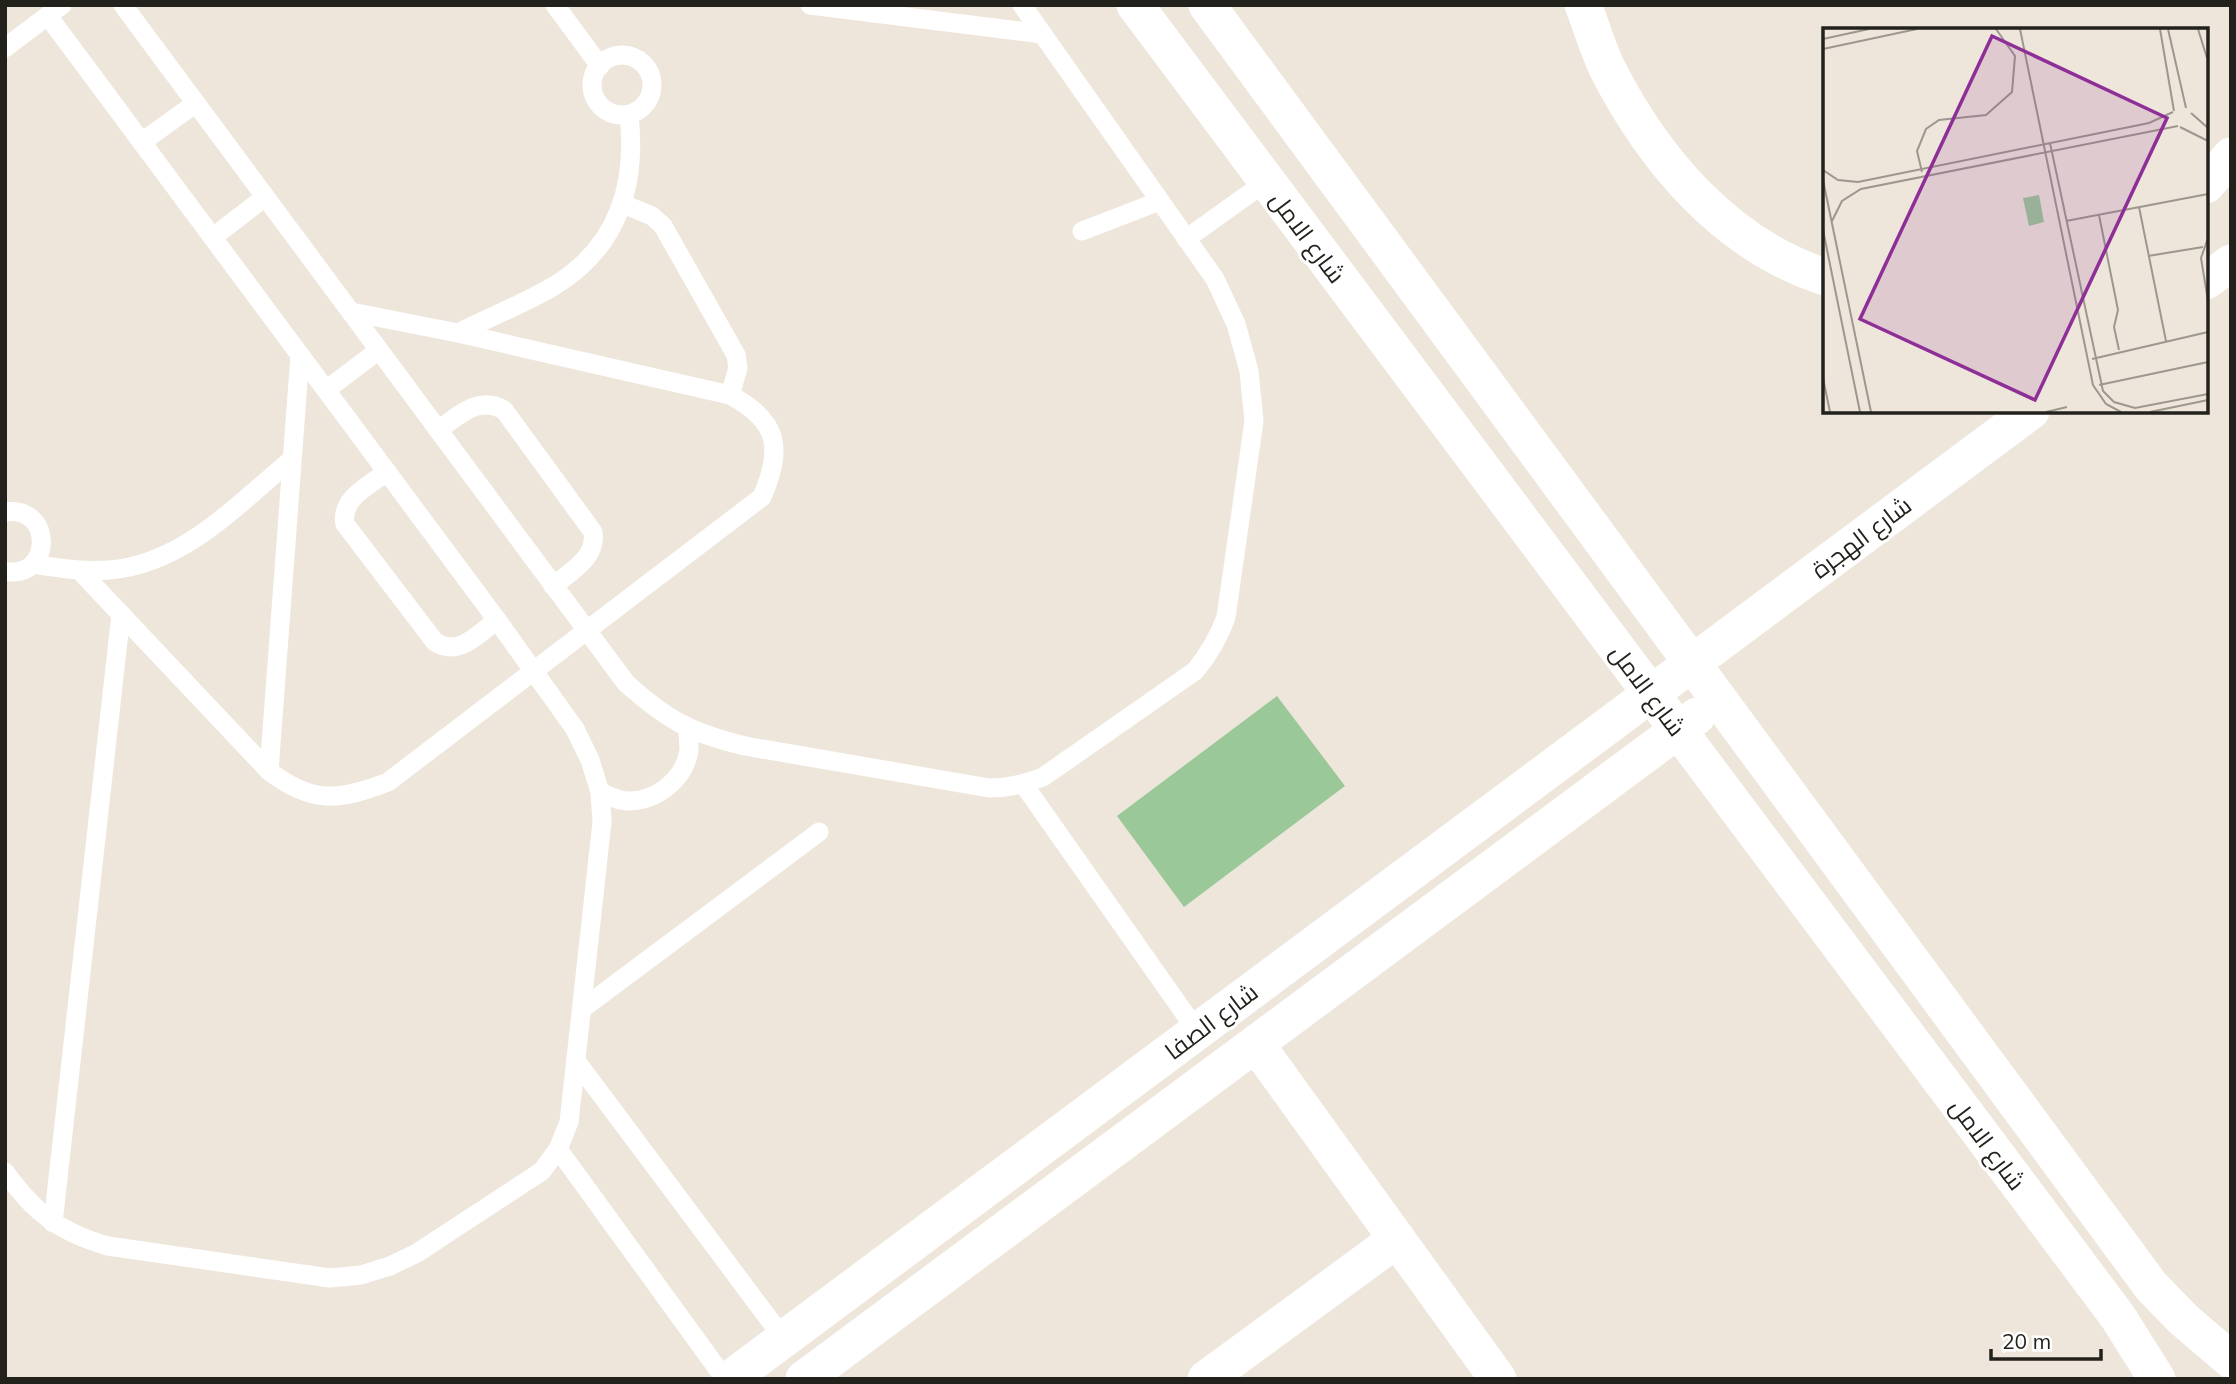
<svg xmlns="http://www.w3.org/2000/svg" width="2236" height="1384" font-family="Mulish,Cairo,sans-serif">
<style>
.green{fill:#9bc898}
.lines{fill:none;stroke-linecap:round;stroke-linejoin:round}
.lane{stroke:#fff;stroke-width:19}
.street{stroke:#fff;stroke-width:37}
.labels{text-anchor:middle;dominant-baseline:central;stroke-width:6;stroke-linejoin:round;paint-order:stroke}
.street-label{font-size:24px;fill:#23211c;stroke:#fff}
.inset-road{fill:none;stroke:#9d978e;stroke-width:2}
.view{fill:#8e2e97;fill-opacity:0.15;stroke:#8e2e97;stroke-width:3.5}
.inset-edge{fill:none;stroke:#23211c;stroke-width:3.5}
</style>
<rect width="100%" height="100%" fill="#eee6da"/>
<polygon class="green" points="1277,696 1345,786 1184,907 1117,816"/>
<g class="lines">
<g class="lane">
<path d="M123,5L626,683C667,720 691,733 745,746L989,788C1009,788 1025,784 1043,777L1195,671C1209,654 1219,637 1226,617L1254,421L1249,371L1236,324L1215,279L1022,5"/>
<polyline points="555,5 600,66"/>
<polyline points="810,5 1043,34"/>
<polyline points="5,48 62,5"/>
<circle cx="622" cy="85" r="30"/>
<polyline points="142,142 196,103"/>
<polyline points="623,204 652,216 663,226 736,355 738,368 730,395"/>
<polyline points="1082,231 1160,201"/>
<polyline points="213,237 265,197"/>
<polyline points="1186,239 1267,181"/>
<path d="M458,333C489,317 524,304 554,286C618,247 637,185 629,115"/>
<polyline points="326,390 379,350"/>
<path d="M438,430C459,416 478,395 504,410L593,532C597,558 571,571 553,586"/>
<path d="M387,472C369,485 340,499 345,524L435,642C459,657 478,634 497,620"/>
<path d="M5,512C55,505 52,581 5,571"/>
<path d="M33,564C59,568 83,572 109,570C182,565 238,504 291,460"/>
<path d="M80,571L269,771C312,804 339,801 388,782L762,497C783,448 779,421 730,395L458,333L351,312"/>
<polyline points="269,771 300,355"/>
<polyline points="1024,785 1197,1031"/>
<path d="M600,792C606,795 613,798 620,800C651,806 685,781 689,750C689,743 688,735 688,728"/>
<polyline points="582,1009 819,832"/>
<polyline points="576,1061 784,1339"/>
<polyline points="558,1149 725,1379"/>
<path d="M5,1172C35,1213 59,1232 108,1246L330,1278L361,1275L390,1266L417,1253L542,1171L558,1149L569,1122L602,822L600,792L590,760L575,729L497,620L48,16"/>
<polyline points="53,1223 121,614"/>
</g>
<g class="street">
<polyline points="1135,5 2118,1317 2157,1379"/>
<polyline points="1207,5 2151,1286 2183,1319 2231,1360"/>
<path d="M1583,5C1592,27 1598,50 1608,70C1654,160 1726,245 1825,277"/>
<polyline points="2206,185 2231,156"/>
<polyline points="2206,281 2231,263"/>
<polyline points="1256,1044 1498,1379"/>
<polyline points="730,1379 2031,411"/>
<polyline points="804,1379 1697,716"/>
<polyline points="1206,1379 1397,1239"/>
</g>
</g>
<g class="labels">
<g class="street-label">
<text transform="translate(1308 237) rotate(53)">شارع الامل</text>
<text transform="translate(1861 537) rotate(-37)">شارع الهجرة</text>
<text transform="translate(1648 690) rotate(53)">شارع الامل</text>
<text transform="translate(1211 1021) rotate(-37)">شارع الصفا</text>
<text transform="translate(1988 1144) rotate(53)">شارع الامل</text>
</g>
</g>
<g transform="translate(1823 28)">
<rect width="385" height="385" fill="#eee6da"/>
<path d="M216,167L221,194L206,198L200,170Z" fill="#9bc898"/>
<path class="inset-road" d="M197,1L270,357L283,376L298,384M337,1L351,83M345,1L363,80M375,1L384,30M0,11L46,1M0,21L94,1M368,85L385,100M357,99L385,113M227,115L280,363L291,374L312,380L385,366M0,142L15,152L35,154L326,95L350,84M99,144L94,123L103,101L116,92L163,87L189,64L192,28L173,1M0,152L48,384M316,179L343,313M276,187L295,282L291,299L296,322M9,193L19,173L38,161L355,98M243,193L385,166M0,202L37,384M385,210L378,230L385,273M325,228L380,219M269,331L385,304M0,350L7,384M276,357L385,334M223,384L244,379M327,384L385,372"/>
<path class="view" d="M169,8L344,90L212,372L37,291Z"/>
<rect width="385" height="385" class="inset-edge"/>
</g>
<rect width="2236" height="1384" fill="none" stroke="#23211c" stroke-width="14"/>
<path d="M1991 1349v10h110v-10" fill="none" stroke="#23211c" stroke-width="3.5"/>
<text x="2002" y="1349" font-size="21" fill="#23211c" stroke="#ffffff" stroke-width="5" paint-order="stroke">20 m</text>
</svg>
